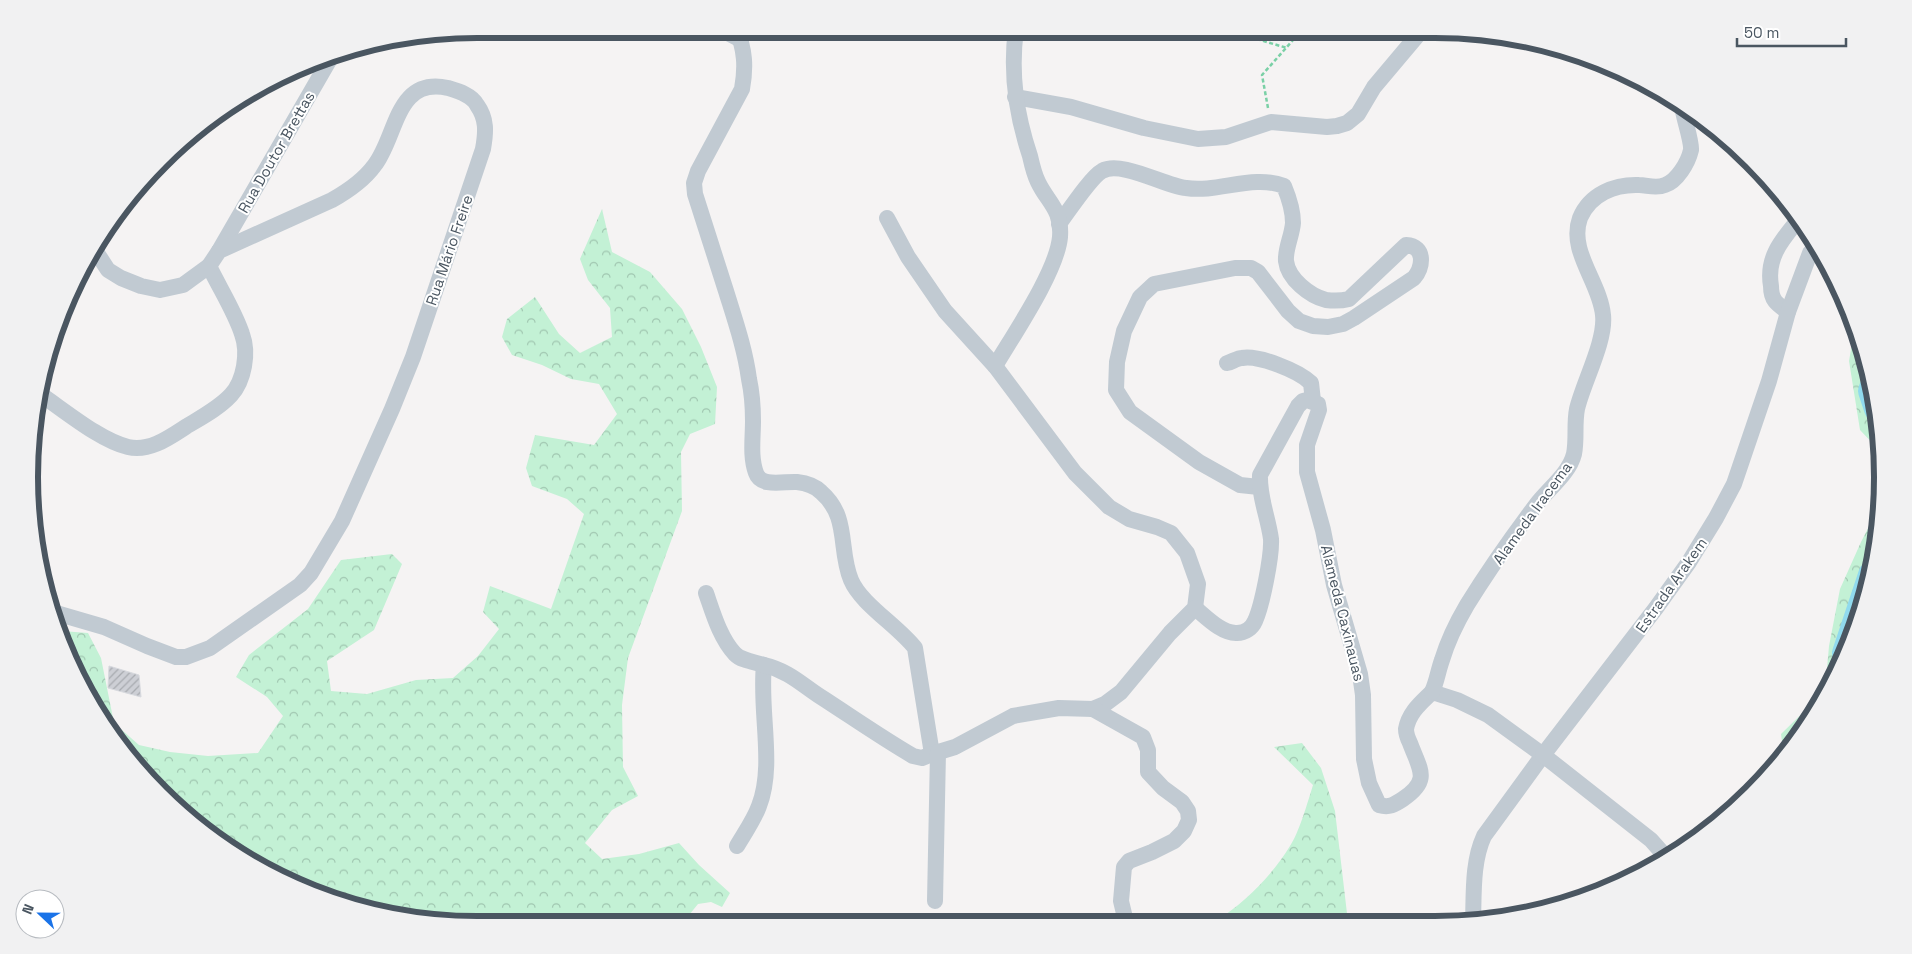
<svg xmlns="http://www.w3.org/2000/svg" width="1912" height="954" font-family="'Space Grotesk',sans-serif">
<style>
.forest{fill:url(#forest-crowns)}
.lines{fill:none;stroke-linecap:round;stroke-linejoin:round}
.river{stroke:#90daee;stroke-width:26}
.building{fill:url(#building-hatch);stroke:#d7d9de}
.path{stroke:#7ad0a6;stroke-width:2.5;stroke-dasharray:4 2.5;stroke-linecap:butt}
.minor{stroke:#c1cad2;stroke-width:16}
.labels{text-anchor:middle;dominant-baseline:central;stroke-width:4;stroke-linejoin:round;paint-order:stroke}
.street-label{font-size:15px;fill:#4a5661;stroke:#fff}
.rim{fill:none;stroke:#4a5661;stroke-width:6}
</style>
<defs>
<pattern id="forest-crowns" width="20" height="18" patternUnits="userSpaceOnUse" patternTransform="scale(1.25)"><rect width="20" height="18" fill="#c3f1d5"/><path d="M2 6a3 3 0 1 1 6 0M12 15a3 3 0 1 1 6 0" fill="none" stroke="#a0c6b0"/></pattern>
<pattern id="building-hatch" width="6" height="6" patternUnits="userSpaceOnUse" patternTransform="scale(1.25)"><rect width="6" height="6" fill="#cdcfd5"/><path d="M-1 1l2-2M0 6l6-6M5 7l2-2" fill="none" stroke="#a8abb0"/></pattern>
</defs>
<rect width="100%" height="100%" fill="#f5f3f3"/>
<g class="forest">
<polygon points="602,209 612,252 650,272 682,309 701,347 717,387 715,424 690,434 681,452 682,511 628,658 622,705 623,767 638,796 612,810 585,843 602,859 639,854 679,843 699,865 730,893 722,907 711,902 698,904 685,920 689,924 448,924 361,910 279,879 160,794 75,676 62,631 88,633 101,658 114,723 139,745 170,752 208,756 258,753 283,716 267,697 236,677 249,655 308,609 341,560 392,554 402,564 374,630 327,661 331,691 367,694 416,680 453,678 478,656 499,629 483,612 490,586 551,609 584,514 567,499 532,486 526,468 535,435 594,445 617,414 599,384 571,379 542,365 512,355 502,337 507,319 535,297 559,334 580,353 612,337 610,308 588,280 580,259"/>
<polygon points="1856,326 1859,333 1879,418 1881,456 1879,450 1860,430 1849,361 1854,332"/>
<polygon points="1882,497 1882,506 1868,593 1837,675 1790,750 1784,757 1781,734 1825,691 1829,646 1840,589 1861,542 1881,503"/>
<path d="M1302,743L1321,768L1335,811L1348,922H1215C1245,902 1271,877 1290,846C1299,833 1308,801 1313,785L1274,747Z"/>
</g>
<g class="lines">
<g class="river">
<polyline points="1872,388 1871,391 1877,409"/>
<polyline points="1845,653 1871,575"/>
</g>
</g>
<polygon class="building" points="109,666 139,675 141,697 108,688"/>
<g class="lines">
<g class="path">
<polyline points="1129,29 1130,31 1233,32 1287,48"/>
<polyline points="1268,108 1262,75 1302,30"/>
</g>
<g class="minor">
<polyline points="720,29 741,40"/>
<path d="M736,29C745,49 746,67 742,89L698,171L694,183L695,194C705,226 716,259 726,291C735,320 745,349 749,379C752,393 753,407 753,421C753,438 750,457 756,473C761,488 785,481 797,482C806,483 815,486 821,492C850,517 838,549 851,580C861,604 898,626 915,648L932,754L955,747L1013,716L1059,708L1093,709L1105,704L1121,692L1170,633L1195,608L1198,584L1187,553L1171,533L1157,527L1129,519L1109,507L1075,473L995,366L945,311L908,257L887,218"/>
<polyline points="1015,97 1071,107 1144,128 1198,139 1226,137 1271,122 1327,127 1337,126 1347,123 1358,114 1374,87 1422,30"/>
<path d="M1059,224C1068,212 1091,177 1102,171C1121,160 1165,186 1186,188C1218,193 1253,174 1284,186C1289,198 1293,210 1293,223C1292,236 1285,249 1286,261C1288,279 1310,296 1326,300C1334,301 1341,301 1349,299L1406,245C1426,246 1423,267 1414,278L1354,318L1343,324L1328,327L1313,326L1299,321L1288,311L1258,272L1251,268H1235L1154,284L1140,297L1124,331L1117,362L1116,390L1130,412L1199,462L1240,485L1259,487"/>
<polyline points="219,251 334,52"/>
<path d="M1788,312C1784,309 1778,305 1775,301C1772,297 1771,291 1771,286C1766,257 1782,240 1799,219"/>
<path d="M1227,363C1232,362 1237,358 1242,358C1259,355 1299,371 1311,383L1313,401"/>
<path d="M995,366C1014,334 1057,271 1060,237C1062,209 1048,203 1038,182C1034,174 1032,165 1030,156C1016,114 1010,74 1016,29"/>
<path d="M37,392C63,409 99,440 128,447C150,452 170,437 187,426C202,417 219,408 231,395C244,381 249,353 242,334C235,312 219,287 209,266"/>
<path d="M706,593C713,613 720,638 735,654C742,661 755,662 764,665C759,710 775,766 759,806C754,820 744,834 737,846"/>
<path d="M1195,608C1206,617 1222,634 1237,633C1245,633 1252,628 1255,621C1262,606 1272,556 1271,539C1268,517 1259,497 1260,475L1298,406L1303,401L1307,400L1318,404L1319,410L1307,445V472L1323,530L1334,585L1360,674L1363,695L1364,759L1369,783L1379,805C1389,808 1394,805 1403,799C1431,780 1420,770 1410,743C1408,739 1406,734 1406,729C1409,712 1421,703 1432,692L1457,700L1488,715L1543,755L1484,836C1472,862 1474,894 1473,922"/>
<path d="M56,613L104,627L147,646L176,657H186L210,648L300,585L311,573L342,521L392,409L413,357L483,149C486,132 487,119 477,105C472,95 458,91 448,88C395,76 397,138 374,166C363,181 348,191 332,200L219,251L209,266L183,285L160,290L141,286L121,278L108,270L93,247"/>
<path d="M764,665C789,671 801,684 821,697C852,717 882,738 913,756L922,758L932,754"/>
<path d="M1432,692C1437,681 1438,671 1442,660C1448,640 1457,622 1467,605C1488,571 1512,537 1536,505C1548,489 1569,474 1574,454C1577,439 1574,424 1577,409C1583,383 1606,341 1603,315C1600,282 1568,251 1580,218C1590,194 1615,184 1639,185C1647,185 1656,189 1665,185C1677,181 1688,163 1691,150C1692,141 1683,117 1682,105"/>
<polyline points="1093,709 1143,737 1148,750 1148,772 1163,788 1182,802 1188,811 1189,820 1184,831 1174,841 1152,852 1129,861 1124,867 1121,901 1126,922"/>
<polyline points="1666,857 1651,840 1543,755 1656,608 1689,562 1716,518 1734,484 1769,381 1788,312 1810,253 1818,245"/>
<polyline points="935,901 938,752"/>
</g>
</g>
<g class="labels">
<g class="street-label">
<text transform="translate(276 152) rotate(-60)">Rua Doutor Brettas</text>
<text transform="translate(449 250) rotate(-71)">Rua Mário Freire</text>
<text transform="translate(1532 513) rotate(-54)">Alameda Iracema</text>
<text transform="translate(1671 585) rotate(-55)">Estrada Arakem</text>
<text transform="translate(1343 613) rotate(76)">Alameda Caxinauas</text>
</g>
</g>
<path d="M0 0H1912V954H0ZM477 38H1435A439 439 0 0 1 1874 477V477A439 439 0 0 1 1435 916H477A439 439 0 0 1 38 477V477A439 439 0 0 1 477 38Z" fill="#f1f1f2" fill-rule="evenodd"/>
<path class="rim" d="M477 38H1435A439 439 0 0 1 1874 477V477A439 439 0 0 1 1435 916H477A439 439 0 0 1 38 477V477A439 439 0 0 1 477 38Z"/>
<g transform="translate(40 914) rotate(292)"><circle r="24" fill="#ffffff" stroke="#b7bbc0"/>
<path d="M0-4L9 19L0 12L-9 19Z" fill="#1a73e8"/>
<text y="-8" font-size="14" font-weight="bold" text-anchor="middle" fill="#4a5661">N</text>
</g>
<path d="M1737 38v8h109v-8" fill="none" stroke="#4a5661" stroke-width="2.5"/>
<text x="1744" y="38" font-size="15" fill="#4a5661" stroke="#ffffff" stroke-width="4" paint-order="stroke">50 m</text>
</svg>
